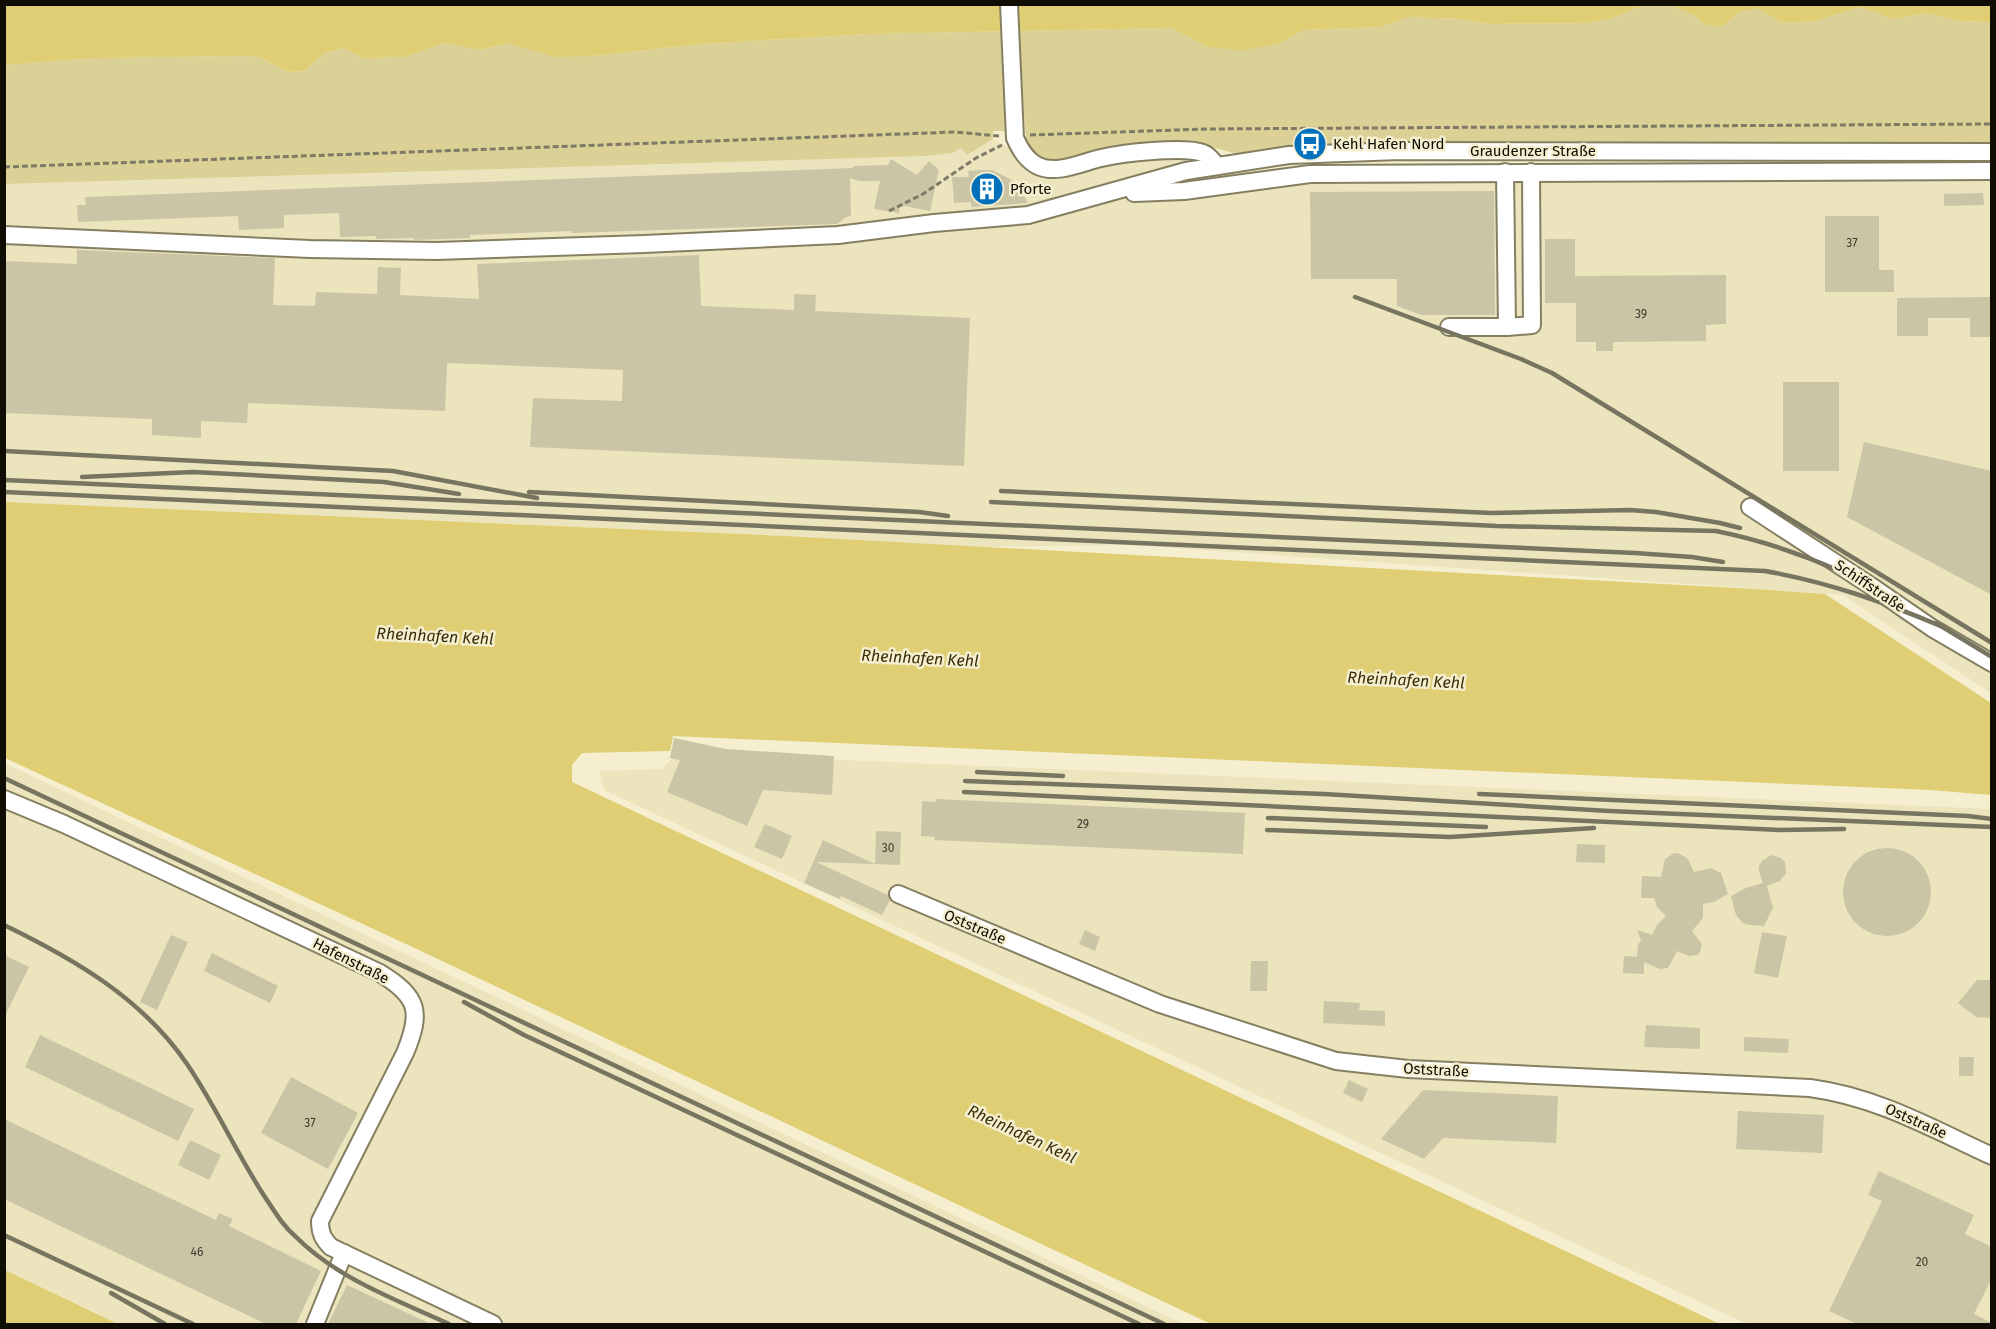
<svg xmlns="http://www.w3.org/2000/svg" width="1996" height="1329" font-family="'Fira Sans',sans-serif">
<style>
.built{fill:#ebe4bc}
.green{fill:#dbd095}
.water{fill:#dfce74}
.building{fill:#cac5a5}
.lines{fill:none;stroke-linecap:round;stroke-linejoin:round}
.minor-casing{stroke:#857f62;stroke-width:20}
.path{stroke:#7e7a66;stroke-width:3;stroke-dasharray:6 3;stroke-linecap:butt}
.minor{stroke:#fff;stroke-width:16}
.rail{stroke:#777460;stroke-width:4.5}
.labels{text-anchor:middle;dominant-baseline:central;stroke-width:5;stroke-linejoin:round;paint-order:stroke}
.number-label{font-size:12px;fill:#3e3b2c}
.poi-label{font-size:15px;fill:#0f0d04;stroke:#f5efcf;text-anchor:start}
.street-label{font-size:15px;fill:#0f0d04;stroke:#f5efcf}
.water-label{font-size:16px;font-style:italic;fill:#372f07;stroke:#f5efcf}
</style>
<rect width="100%" height="100%" fill="#f5efcf"/>
<g class="built">
<polygon points="993,139 1008,147 1022,165 1038,173 1110,162 1191,157 1215,176 1297,167 1357,164 1991,164 1991,693 1843,595 1133,545 980,547 785,536 5,502 5,184 927,156 952,153 961,148 967,155"/>
<polygon points="677,753 1991,809 1991,1324 1747,1324 604,790 600,771 662,769"/>
<polygon points="4,763 1183,1324 119,1324 5,1270"/>
</g>
<polygon class="green" points="1641,6 1673,6 1694,15 1705,25 1723,26 1740,11 1759,9 1783,23 1816,21 1860,7 1893,19 1926,13 1960,21 1991,22 1992,144 1335,144 1283,146 1237,154 1204,145 1146,144 1114,147 1053,162 1041,159 1027,149 1023,102 1004,103 1005,131 993,131 993,139 967,155 961,148 952,153 927,156 5,184 4,65 93,58 241,56 260,57 288,72 304,71 325,53 343,48 363,58 405,57 444,43 480,50 508,43 593,56 701,44 867,34 1171,28 1208,47 1279,44 1303,30 1380,27 1408,17 1462,19 1489,24 1587,23 1612,18"/>
<g class="water">
<polygon points="5,4 1992,5 1991,22 1960,21 1926,13 1893,19 1860,7 1816,21 1783,23 1759,9 1740,11 1723,26 1705,25 1694,15 1673,6 1641,6 1612,18 1587,23 1489,24 1462,19 1408,17 1380,27 1303,30 1279,44 1242,50 1208,47 1171,28 867,34 701,44 593,56 555,57 508,43 480,50 444,43 405,57 363,58 343,48 325,53 304,71 288,72 260,57 241,56 93,58 5,65"/>
<polygon points="5,502 785,536 1755,589 1825,594 1991,703 1991,795 1930,790 673,736 670,751 582,753 572,765 572,782 1720,1324 1211,1324 406,944 5,758"/>
<polygon points="5,1270 118,1324 5,1324"/>
</g>
<g class="building">
<polygon points="891,159 917,175 929,161 939,170 930,211 900,205 899,213 874,209 880,181 859,181 850,178 851,216 846,217 837,224 571,233 571,231 470,235 470,238 414,240 414,238 376,239 376,236 340,237 339,213 284,215 284,228 239,230 238,216 78,222 77,205 86,205 85,197 853,168 853,166 888,165"/>
<polygon points="979,170 992,170 1010,179 1018,186 1028,203 971,207 971,202 954,203 952,177 969,177 968,171"/>
<polygon points="1494,191 1495,315 1421,315 1397,306 1397,279 1311,279 1310,192"/>
<polygon points="1983,193 1984,205 1944,206 1944,194"/>
<polygon points="1825,216 1879,216 1879,270 1894,270 1894,292 1825,292"/>
<polygon points="1545,239 1575,239 1575,276 1726,275 1726,324 1706,325 1706,341 1613,342 1613,351 1596,351 1596,342 1576,342 1576,303 1545,303"/>
<polygon points="77,250 275,258 273,305 315,306 316,292 377,294 378,267 401,268 400,295 479,299 477,264 699,255 701,306 794,310 794,294 816,295 815,311 970,318 964,466 530,447 533,398 622,401 623,370 447,363 445,411 248,403 247,423 201,421 201,438 152,435 152,419 4,413 4,261 77,264"/>
<polygon points="1992,297 1992,337 1970,337 1970,318 1928,318 1928,336 1897,336 1897,298"/>
<rect x="1783" y="382" width="56" height="89"/>
<polygon points="1864,442 1992,471 1992,595 1847,517"/>
<polygon points="674,738 726,749 834,756 832,795 763,790 747,826 667,792 680,760 670,758"/>
<polygon points="936,799 1245,813 1243,854 934,840 935,837 921,836 922,801 936,802"/>
<polygon points="765,824 792,836 782,859 754,847"/>
<polygon points="876,831 901,832 900,865 875,864"/>
<polygon points="823,840 875,864 816,862 888,895 890,900 882,915 841,896 840,899 804,883"/>
<polygon points="1577,844 1605,845 1605,863 1576,862"/>
<circle cx="1887" cy="892" r="44"/>
<polygon points="1674,853 1680,854 1688,859 1694,872 1711,868 1721,873 1728,894 1714,902 1703,904 1703,918 1692,931 1702,944 1700,952 1697,955 1689,956 1677,951 1668,968 1660,969 1644,962 1644,974 1623,973 1624,956 1637,957 1638,945 1641,940 1637,930 1652,935 1657,925 1666,916 1657,907 1654,898 1641,898 1642,876 1661,877 1665,859"/>
<polygon points="1771,855 1781,858 1785,862 1786,873 1780,881 1767,886 1773,908 1764,926 1749,925 1743,923 1736,915 1731,896 1746,888 1763,883 1759,871 1759,866 1762,861"/>
<polygon points="1085,930 1100,937 1095,951 1079,944"/>
<polygon points="1762,932 1787,936 1778,978 1754,973"/>
<polygon points="171,935 188,942 157,1010 140,1002"/>
<polygon points="212,953 278,986 270,1003 204,971"/>
<polygon points="4,955 29,967 4,1018"/>
<polygon points="1251,961 1268,961 1267,991 1250,991"/>
<polygon points="1977,980 1992,980 1992,1018 1976,1017 1958,1003"/>
<polygon points="1324,1001 1360,1003 1359,1010 1385,1011 1385,1026 1323,1023"/>
<polygon points="1646,1025 1700,1028 1700,1049 1644,1047"/>
<polygon points="40,1035 194,1109 178,1141 25,1067"/>
<polygon points="1744,1037 1789,1039 1788,1053 1744,1051"/>
<polygon points="1959,1057 1974,1057 1973,1076 1959,1076"/>
<polygon points="291,1077 358,1113 328,1169 261,1133"/>
<polygon points="1349,1080 1368,1089 1362,1102 1343,1093"/>
<polygon points="1423,1090 1558,1096 1556,1143 1443,1138 1424,1159 1381,1139"/>
<polygon points="1738,1111 1824,1115 1822,1153 1736,1149"/>
<polygon points="4,1119 216,1220 219,1213 233,1219 229,1226 321,1271 296,1324 266,1324 4,1199"/>
<polygon points="190,1140 221,1155 209,1180 178,1165"/>
<polygon points="1879,1171 1974,1215 1965,1234 1992,1247 1992,1278 1974,1314 1992,1323 1992,1324 1857,1324 1829,1311 1882,1201 1868,1195"/>
<polygon points="347,1285 431,1324 328,1324"/>
</g>
<g class="lines">
<defs>
<g id="minor">
<path d="M1009,4L1015,138C1020,149 1026,160 1038,166C1057,175 1083,162 1101,158C1122,153 1184,146 1203,153C1209,155 1212,160 1216,165"/>
<polyline points="1505,172 1507,327"/>
<polyline points="1134,193 1184,191 1310,174 1992,171"/>
<polyline points="4,235 310,249 437,251 644,244 838,235 934,223 1028,215 1186,171 1289,155 1400,151 1992,152"/>
<polyline points="1449,327 1507,327 1532,325 1531,172"/>
<polyline points="1750,507 1871,586 1932,628 1992,663"/>
<path d="M4,799L64,824L380,973C419,997 422,1012 405,1053L320,1221C320,1233 323,1239 331,1247L493,1324"/>
<path d="M898,894L1160,1004L1336,1061L1408,1069L1810,1088C1877,1097 1931,1128 1992,1156"/>
<polyline points="315,1324 344,1253"/>
</g>
</defs>
<use href="#minor" class="minor-casing"/>
<g class="path">
<polyline points="1030,135 1206,129 1992,124"/>
<polyline points="4,167 955,132 999,136"/>
<polyline points="889,211 923,194 976,158 1002,145"/>
</g>
<use href="#minor" class="minor"/>
<g class="rail">
<polyline points="1355,297 1521,359 1552,373 1992,643"/>
<polyline points="4,451 393,471 537,498"/>
<polyline points="82,477 193,472 384,482 459,494"/>
<polyline points="4,480 1635,553 1692,557 1723,562"/>
<polyline points="1001,491 1492,513 1630,510 1656,512 1720,523 1740,528"/>
<path d="M4,492L1765,571C1828,582 1884,602 1943,627"/>
<polyline points="529,492 919,512 948,516"/>
<path d="M991,502L1497,526L1716,531C1780,544 1843,569 1900,602"/>
<polyline points="1936,623 1992,657"/>
<polyline points="977,772 1063,776"/>
<polyline points="4,778 1164,1324"/>
<polyline points="965,781 1324,794 1609,811 1992,827"/>
<polyline points="964,792 1780,830 1844,829"/>
<polyline points="1479,794 1968,816 1992,819"/>
<polyline points="1268,818 1486,827"/>
<polyline points="1267,830 1450,837 1594,828"/>
<path d="M4,925C74,959 142,998 187,1064C215,1105 236,1152 263,1194C273,1209 282,1225 296,1237C338,1279 397,1300 449,1324"/>
<polyline points="464,1002 524,1035 1139,1324"/>
<polyline points="4,1235 193,1324"/>
<polyline points="111,1293 165,1324"/>
</g>
</g>
<defs>
<symbol id="bus-disc" viewBox="-11 -11 22 22"><circle r="9.5" fill="#0370bb" stroke="#f5efcf"/><path d="M-5-6H5V4H4V6H2V4H-2V6H-4V4H-5ZM-3.5-4V0h7V-4ZM-3.5 1.2v1.5H-2V1.2ZM2 1.2v1.5H3.5V1.2Z" fill="#fff"/></symbol>
<symbol id="building-disc" viewBox="-11 -11 22 22"><circle r="9.5" fill="#0370bb" stroke="#f5efcf"/><path d="M-4-6H4V6H1V3H-1V6H-4ZM-2.5-4.3h1.7v1.8h-1.7ZM.8-4.3h1.7v1.8H.8ZM-2.5-1h1.7V.8h-1.7ZM.8-1h1.7V.8H.8Z" fill="#fff"/></symbol>
</defs>
<g fill-rule="evenodd">
<use href="#bus-disc" x="1291" y="125" width="38" height="38"/>
<use href="#building-disc" x="968" y="170" width="38" height="38"/>
</g>
<g class="labels">
<g class="number-label">
<text x="1852" y="243">37</text>
<text x="1641" y="314">39</text>
<text x="1083" y="824">29</text>
<text x="888" y="848">30</text>
<text x="310" y="1123">37</text>
<text x="197" y="1252">46</text>
<text x="1922" y="1262">20</text>
</g>
<g class="poi-label">
<text x="1333" y="144">Kehl Hafen Nord</text>
<text x="1010" y="189">Pforte</text>
</g>
<g class="street-label">
<text x="1533" y="151">Graudenzer Straße</text>
<text transform="translate(1870 586) rotate(34)">Schiffstraße</text>
<text transform="translate(975 927) rotate(23)">Oststraße</text>
<text transform="translate(351 961) rotate(27)">Hafenstraße</text>
<text transform="translate(1436 1070) rotate(3)">Oststraße</text>
<text transform="translate(1916 1121) rotate(24)">Oststraße</text>
</g>
<g class="water-label">
<text transform="translate(435 636) rotate(3)">Rheinhafen Kehl</text>
<text transform="translate(920 658) rotate(3)">Rheinhafen Kehl</text>
<text transform="translate(1406 680) rotate(3)">Rheinhafen Kehl</text>
<text transform="translate(1022 1134) rotate(25)">Rheinhafen Kehl</text>
</g>
</g>
<rect width="1996" height="1329" fill="none" stroke="#0f0d04" stroke-width="12"/>
</svg>
